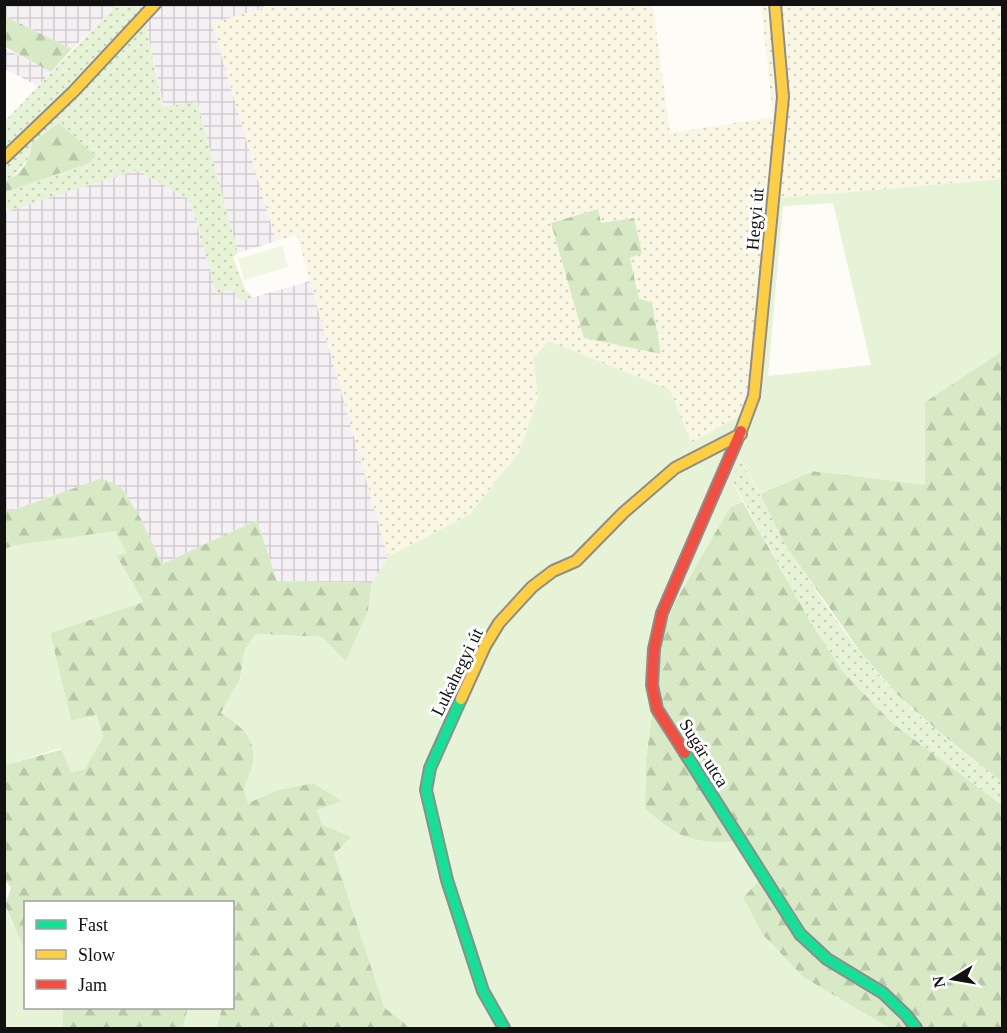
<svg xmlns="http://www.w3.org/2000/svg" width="1007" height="1033" font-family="Georgia,serif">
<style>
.industrial{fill:url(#industrial-grid)}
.farmland{fill:url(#farmland-dots);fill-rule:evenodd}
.grass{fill:url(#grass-dots)}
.forest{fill:url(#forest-firs)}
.park{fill:#e7f3d7;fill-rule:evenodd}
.pitch{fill:#f0f6e1}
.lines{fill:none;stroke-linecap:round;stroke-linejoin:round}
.fast-casing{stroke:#8e8d8b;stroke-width:14}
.slow-casing{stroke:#8e8d8b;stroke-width:14}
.jam-casing{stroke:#8e8d8b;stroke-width:14}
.fast{stroke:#16e098;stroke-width:10}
.slow{stroke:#ffcf43;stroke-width:10}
.jam{stroke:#f24e42;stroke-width:10}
.labels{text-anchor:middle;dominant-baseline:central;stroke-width:6;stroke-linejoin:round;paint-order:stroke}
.street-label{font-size:18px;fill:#111;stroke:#fff}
</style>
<defs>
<pattern id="industrial-grid" width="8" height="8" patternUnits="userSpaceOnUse" patternTransform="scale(1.5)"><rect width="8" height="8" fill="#f5f0f3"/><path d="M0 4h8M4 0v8" fill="none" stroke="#d1cdcf"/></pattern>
<pattern id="farmland-dots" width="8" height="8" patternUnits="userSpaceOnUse" patternTransform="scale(1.5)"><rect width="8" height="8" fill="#f9f7e4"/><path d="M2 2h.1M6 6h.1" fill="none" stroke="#d4d3c3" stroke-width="1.8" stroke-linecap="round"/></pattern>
<pattern id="grass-dots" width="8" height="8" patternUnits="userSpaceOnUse" patternTransform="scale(1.5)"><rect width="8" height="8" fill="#e7f3d7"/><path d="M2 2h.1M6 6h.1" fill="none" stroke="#c5cfb8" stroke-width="1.8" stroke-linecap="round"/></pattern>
<pattern id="forest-firs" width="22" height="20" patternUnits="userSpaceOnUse" patternTransform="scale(1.5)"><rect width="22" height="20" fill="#d8eac5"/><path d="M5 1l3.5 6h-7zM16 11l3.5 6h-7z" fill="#b8c8a8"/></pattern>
</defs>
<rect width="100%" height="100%" fill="#fdfcf7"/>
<g class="industrial">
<polygon points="4,5 116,5 72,49 5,16"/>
<polygon points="160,5 264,5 265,8 212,23 276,241 238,253 197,102 164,108 145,21"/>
<polygon points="4,48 51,72 38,86 5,69"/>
<polygon points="137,170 189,199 217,293 232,289 241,301 310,281 388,557 372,583 277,581 257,520 162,564 141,519 122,488 59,493 11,511 5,508 4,212"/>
</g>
<path class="farmland" d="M264,4L653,5L670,133L773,117L761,5H1002V179L780,198L746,412L691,444L533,358L538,398L519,452L470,514L388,557L297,235L276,241L212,23L264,8ZM598,209L601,223L633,218L642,253L630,257L639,300L652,302L661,354L551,223Z"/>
<g class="grass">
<polygon points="116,5 160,5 145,21 163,107 197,102 238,253 233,257 245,289 253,298 241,301 232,289 217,294 189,199 137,170 5,212 4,192 89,163 96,156 58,123 12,178 5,181 5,121"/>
<path d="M740,459C785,541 831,626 897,694C929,727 967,754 1002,782V805L892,723L844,673L811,623L732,480Z"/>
</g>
<g class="forest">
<polygon points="4,16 5,16 72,49 51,72 5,47"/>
<path d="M59,123L96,156L89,163L5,192V181C21,175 31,160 32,143Z"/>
<polygon points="598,209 601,223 634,218 642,253 630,258 639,299 652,302 661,354 584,338 551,223"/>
<polygon points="1002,351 1002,782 939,732 898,695 861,653 785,544 760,494 813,471 925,484 925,402"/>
<path d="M102,478L122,488L141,519L162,564L257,520L277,581L372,583L368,611L346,662L322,637L256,634L245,650L240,679L221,713C255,734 262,751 244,788L248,803L277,790L313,783L344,801L317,810L322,824L352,837L384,1007L411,1028H216L222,1008H232V902H26L25,952L5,905L11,888L5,880V765L103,738L97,715L71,721L50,633L143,602L116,555L126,553L16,545L5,549L4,508L11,511Z"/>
<path d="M743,502L811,623L844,673L892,723L1002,805V1028H889L803,977L762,934L743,898L744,841C695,844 683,842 645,809L646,758L664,629L675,602L730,507Z"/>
<polygon points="63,1008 188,1008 183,1028 63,1028"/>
</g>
<g class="park">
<path d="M1002,179V351L925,402V485L813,471L760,494L740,459L732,480L743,502L730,507L675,602L664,629L646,758L645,809C683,842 695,844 744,841L766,873L743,898L762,934L803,977L889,1028H411L384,1007L334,854L351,837L322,824L317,810L343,801L312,783L277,790L248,803L244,788C262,751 255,734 221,713L240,679L245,650L256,634L322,637L346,662L368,611L372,583L388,557L470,514L519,452L538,398L533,358L549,341L670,390L691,443L746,412L780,198ZM833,203L871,365L768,376L783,206Z"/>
<polygon points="115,531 127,553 116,555 143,602 50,633 71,721 97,715 103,738 85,769 71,773 61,748 5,765 5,549 16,545"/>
<polygon points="4,905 25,952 26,1008 63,1008 63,1028 5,1028"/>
<polygon points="188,1008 222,1008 216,1028 183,1028"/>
</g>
<polygon class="pitch" points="282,246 288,267 244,280 238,259"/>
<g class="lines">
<defs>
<g id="fast">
<polyline points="461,699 430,768 426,790 447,880 483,991 504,1028"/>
<polyline points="685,753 800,934 827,959 883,993 906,1015 916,1028"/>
</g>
<g id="slow">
<polyline points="4,158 74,91 155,4"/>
<polyline points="741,431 754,396 783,97 775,4"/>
<polyline points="461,699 485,646 499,623 532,587 553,571 576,561 623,513 675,468 741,434"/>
</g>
<polyline id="jam" points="685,753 657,709 652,685 654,649 662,613 741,431"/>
</defs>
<use href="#fast" class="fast-casing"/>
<use href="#slow" class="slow-casing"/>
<use href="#jam" class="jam-casing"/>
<use href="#fast" class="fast"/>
<use href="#slow" class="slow"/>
<use href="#jam" class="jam"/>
</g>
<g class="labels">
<g class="street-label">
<text transform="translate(755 219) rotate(-85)">Hegyi út</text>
<text transform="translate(457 672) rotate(-64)">Lukahegyi út</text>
<text transform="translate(704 753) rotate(58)">Sugár utca</text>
</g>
</g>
<rect width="1007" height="1033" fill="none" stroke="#111111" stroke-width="12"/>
<rect x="24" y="901" width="210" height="108" fill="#ffffff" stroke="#a0a0a0" stroke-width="1.5"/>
<rect x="36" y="920" width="30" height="9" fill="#16e098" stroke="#a0a0a0" stroke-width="1.5"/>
<text x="78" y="931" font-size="18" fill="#111111">Fast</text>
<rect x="36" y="950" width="30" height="9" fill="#ffcf43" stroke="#a0a0a0" stroke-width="1.5"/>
<text x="78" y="961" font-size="18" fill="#111111">Slow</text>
<rect x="36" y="980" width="30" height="9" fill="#f24e42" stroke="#a0a0a0" stroke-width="1.5"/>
<text x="78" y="991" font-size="18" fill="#111111">Jam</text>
<g transform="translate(953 979) rotate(259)" stroke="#ffffff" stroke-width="4.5" paint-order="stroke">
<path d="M0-4.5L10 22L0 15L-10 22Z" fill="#111111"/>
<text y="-9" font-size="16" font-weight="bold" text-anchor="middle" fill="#111111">N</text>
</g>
</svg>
